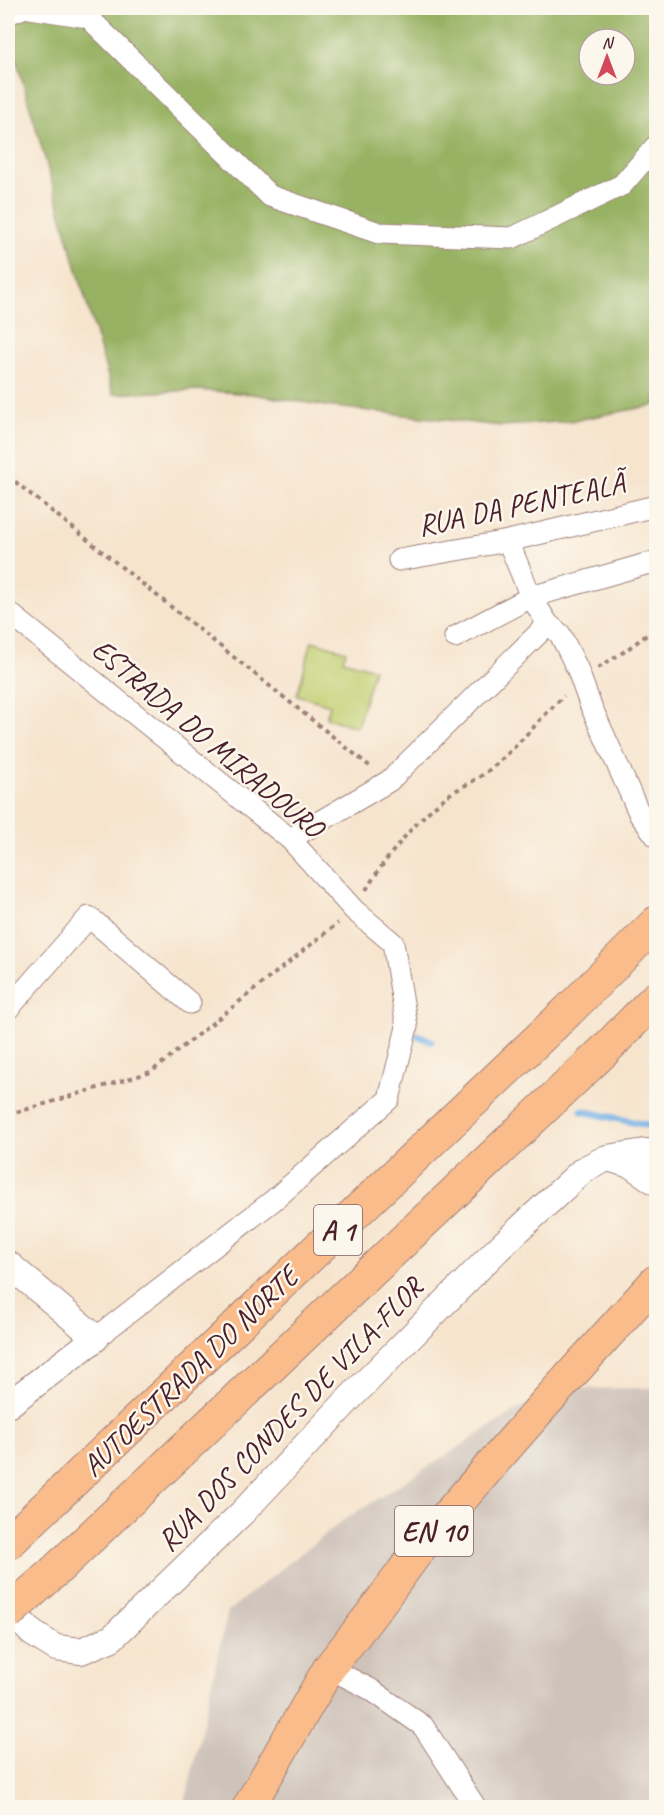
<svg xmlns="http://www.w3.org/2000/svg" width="664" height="1815" font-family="Caveat,sans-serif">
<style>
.industrial{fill:#cec2b9}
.green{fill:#c1d072;stroke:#86784e;stroke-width:1.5}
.forest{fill:#98b264;stroke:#716848;stroke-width:1.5;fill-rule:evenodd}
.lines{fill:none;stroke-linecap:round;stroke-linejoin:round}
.stream{stroke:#73b1e6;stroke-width:7}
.minor-casing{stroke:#a0827c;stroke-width:23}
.tertiary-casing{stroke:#a0827c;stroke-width:28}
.primary-casing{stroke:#a0827c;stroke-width:34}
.motorway-casing{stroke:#a0827c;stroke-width:35}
.path{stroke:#a0827c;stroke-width:4;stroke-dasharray:4.5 4.5;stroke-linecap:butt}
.minor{stroke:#fff;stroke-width:21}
.tertiary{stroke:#fff;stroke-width:26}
.primary{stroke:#fabc8b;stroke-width:32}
.motorway{stroke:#fabc8b;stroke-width:33}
.motorway-bridge-casing{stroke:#a0827c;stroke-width:35;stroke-linecap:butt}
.motorway-bridge{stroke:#fabc8b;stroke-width:33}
.labels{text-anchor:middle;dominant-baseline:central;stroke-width:5;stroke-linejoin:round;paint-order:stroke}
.shield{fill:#fbf7ec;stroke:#7f6065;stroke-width:1.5}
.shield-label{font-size:28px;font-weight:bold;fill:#4a1f2b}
.street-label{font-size:30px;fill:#4a1f2b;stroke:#fbf7ec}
</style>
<rect width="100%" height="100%" fill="#fbf7ec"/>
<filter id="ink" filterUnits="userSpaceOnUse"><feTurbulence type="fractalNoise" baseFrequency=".0167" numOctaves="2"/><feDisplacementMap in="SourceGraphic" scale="12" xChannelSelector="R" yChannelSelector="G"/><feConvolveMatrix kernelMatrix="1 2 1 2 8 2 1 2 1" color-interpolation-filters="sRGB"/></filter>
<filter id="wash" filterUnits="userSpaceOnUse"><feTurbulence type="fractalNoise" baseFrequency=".008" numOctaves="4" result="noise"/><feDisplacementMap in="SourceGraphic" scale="24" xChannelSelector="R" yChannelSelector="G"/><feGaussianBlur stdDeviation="1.35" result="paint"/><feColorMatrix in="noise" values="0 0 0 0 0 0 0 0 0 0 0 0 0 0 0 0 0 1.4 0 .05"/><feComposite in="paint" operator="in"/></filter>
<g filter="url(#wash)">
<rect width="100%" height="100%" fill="#f6e4cd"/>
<polygon class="industrial" points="656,1388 656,1807 184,1808 228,1611 341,1522 550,1389"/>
<polygon class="green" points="312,641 346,651 343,660 374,669 357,727 326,718 330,705 297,695"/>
<path class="forest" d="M8,8H656V405L571,421L501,426L326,406L252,394L197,390L113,394L11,41H8ZM589,39H625V75H589Z"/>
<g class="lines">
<g class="stream">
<polyline points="417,1035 431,1041"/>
<polyline points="582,1111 656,1127"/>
</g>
</g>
</g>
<g filter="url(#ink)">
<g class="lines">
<defs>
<g id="minor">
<polyline points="30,8 88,17 270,196 379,233 512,238 622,185 656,146"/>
<polyline points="8,14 23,8"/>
<polyline points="399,560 508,541 656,506"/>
<polyline points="8,612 290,839 354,910 393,943 407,1027 389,1099 275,1199 96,1338"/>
<polyline points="548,624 560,634 577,668 590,704 640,815 656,836"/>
<polyline points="455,637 531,597 646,564 656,563"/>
<polyline points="290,839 389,781 548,624 531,597 508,541"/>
<polyline points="8,1009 89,917 190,1003"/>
<polyline points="329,1668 370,1689 423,1726 476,1808"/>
</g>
<g id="tertiary">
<polyline points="608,1158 631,1165 656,1182"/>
<polyline points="8,1264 96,1338 8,1405"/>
<polyline points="8,1608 32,1633 56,1648 81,1651 112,1638 242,1513 350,1398 498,1249 583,1170 607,1158 645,1152 656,1153"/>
</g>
<polyline id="primary" points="248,1808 329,1668 373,1612 429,1536 541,1408 656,1281"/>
<g id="motorway">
<polyline points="8,1543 568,1011 656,923"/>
<polyline points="55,1571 605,1050 656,998"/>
</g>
</defs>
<use href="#minor" class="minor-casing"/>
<use href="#tertiary" class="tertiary-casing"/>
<use href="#primary" class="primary-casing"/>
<use href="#motorway" class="motorway-casing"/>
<g class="path">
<polyline points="8,476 372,768"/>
<polyline points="598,668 625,651 656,628"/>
<path d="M366,890C385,858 419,816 450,794C463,786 477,780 489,770C517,748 538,720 564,696"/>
<polyline points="8,1115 151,1072 338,923"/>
</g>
<use href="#minor" class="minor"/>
<use href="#tertiary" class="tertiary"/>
<use href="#primary" class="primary"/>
<use href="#motorway" class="motorway"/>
<defs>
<polyline id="motorway-bridge" points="8,1613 55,1571"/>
</defs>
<use href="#motorway-bridge" class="motorway-bridge-casing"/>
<use href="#motorway-bridge" class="motorway-bridge"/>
</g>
</g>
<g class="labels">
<g class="shield">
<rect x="314" y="1205" width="48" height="50" rx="4.5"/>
<rect x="395" y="1506" width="78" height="50" rx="4.5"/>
</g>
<g class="shield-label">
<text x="338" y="1230">A 1</text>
<text x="434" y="1531">EN 10</text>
</g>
<g class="street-label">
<text transform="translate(521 504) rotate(-12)">RUA DA PENTEALÃ</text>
<text transform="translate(208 738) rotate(40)">ESTRADA DO MIRADOURO</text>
<text transform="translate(190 1371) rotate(-44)">AUTOESTRADA DO NORTE</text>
<text transform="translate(290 1414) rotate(-46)">RUA DOS CONDES DE VILA-FLOR</text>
</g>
</g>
<rect width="664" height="1815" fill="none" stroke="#fbf7ec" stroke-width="30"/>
<g transform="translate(607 57)"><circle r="28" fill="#fbf7ec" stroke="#b4a19f" stroke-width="1.5"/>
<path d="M0-4.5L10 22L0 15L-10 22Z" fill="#d1495b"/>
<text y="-9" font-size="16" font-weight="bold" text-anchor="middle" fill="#4a1f2b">N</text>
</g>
</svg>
